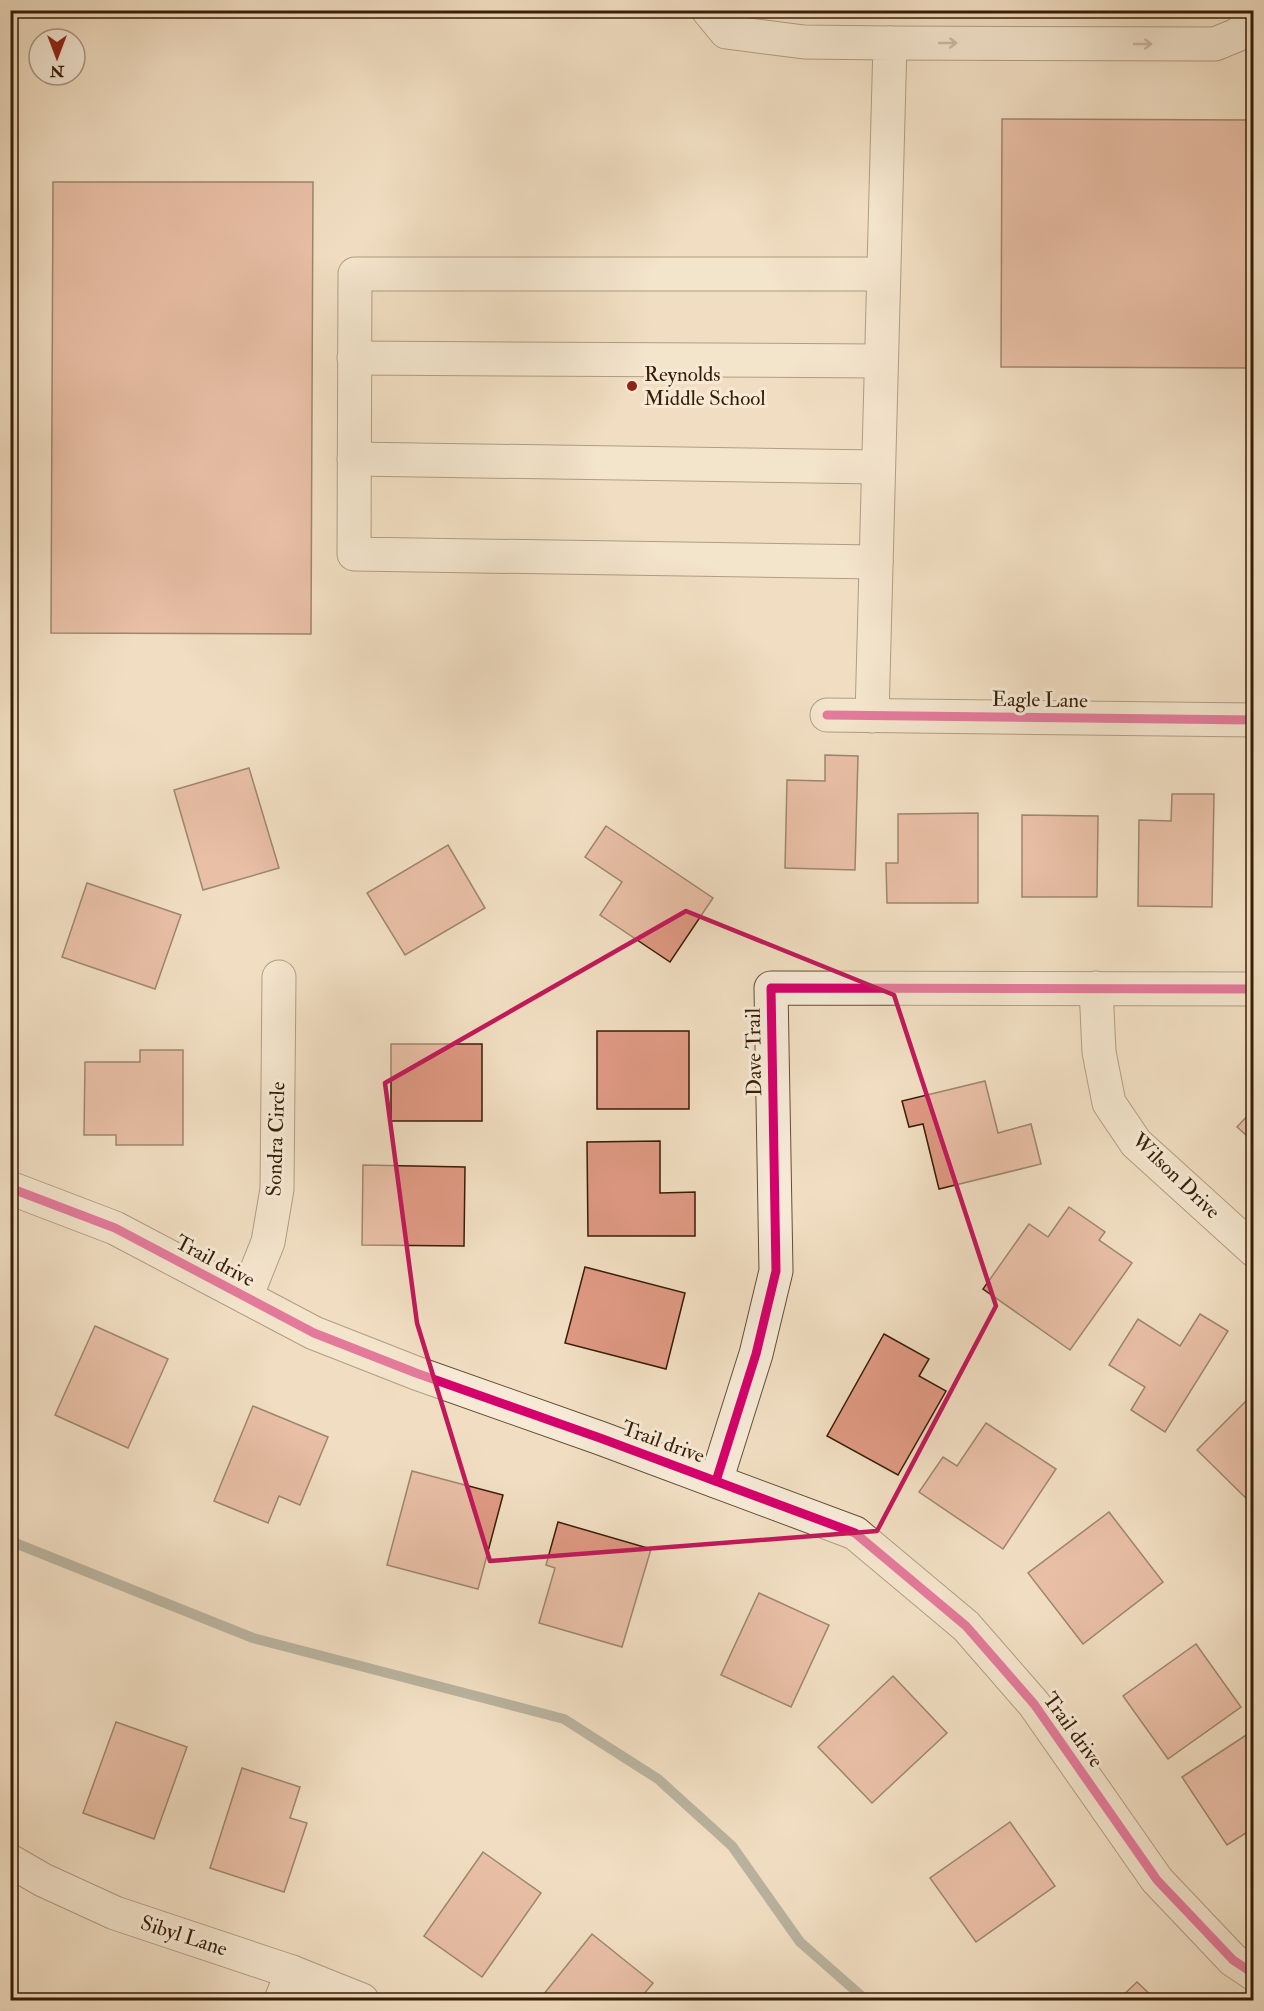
<svg xmlns="http://www.w3.org/2000/svg" width="1264" height="2011" font-family="'IM FELL Double Pica',serif">
<style>
.lines{fill:none;stroke-linecap:round;stroke-linejoin:round}
.stream{stroke:#757c72;stroke-width:10}
.building{fill:#df9983;stroke:#381e05;stroke-width:1.5}
.minor-casing{stroke:#664e34;stroke-width:35}
.minor{stroke:#f6ead7;stroke-width:33}
.cycleway-casing{stroke:#f6ead7;stroke-width:13}
.cycleway{stroke:#d6006c;stroke-width:9}
.oneway{stroke:#a08e78}
.marked{fill:none;stroke:#c2185b;stroke-width:4.5;stroke-linejoin:round}
.poi-dot{fill:#8f2418;stroke:#f6ead7;stroke-width:2}
.labels{text-anchor:middle;dominant-baseline:central;stroke-width:6;stroke-linejoin:round;paint-order:stroke}
.poi-label{font-size:21px;fill:#381e05;stroke:#f6ead7;text-anchor:start}
.street-label{font-size:21px;fill:#381e05;stroke:#f6ead7}
</style>
<rect width="100%" height="100%" fill="#f1dec2"/>
<filter id="stains"><feTurbulence type="fractalNoise" baseFrequency=".00333" numOctaves="4"/><feColorMatrix values="0 0 0 0 .2 0 0 0 0 .09 0 0 0 0 .02 0 0 0 .5 -.17"/></filter>
<radialGradient id="worn" r=".72"><stop offset=".6" stop-color="#630" stop-opacity="0"/><stop offset="1" stop-color="#630" stop-opacity=".3"/></radialGradient>
<g class="lines">
<polyline class="stream" points="10,1541 253,1638 564,1719 658,1779 732,1846 800,1942 866,2000"/>
</g>
<g class="building">
<polygon points="1002,119 1254,120 1254,368 1001,367"/>
<polygon points="53,182 313,182 311,634 51,633"/>
<polygon points="825,755 858,756 855,870 785,868 787,780 825,781"/>
<polygon points="249,768 279,868 203,890 174,790"/>
<polygon points="1172,794 1214,794 1212,907 1138,906 1139,820 1171,821"/>
<polygon points="978,813 978,903 887,903 886,863 898,863 898,814"/>
<polygon points="1022,815 1098,816 1097,897 1022,897"/>
<polygon points="606,826 713,898 670,962 600,915 622,882 585,857"/>
<polygon points="448,845 485,908 405,955 367,893"/>
<polygon points="87,883 181,915 155,989 62,957"/>
<rect x="597" y="1031" width="92" height="78"/>
<rect x="391" y="1044" width="91" height="77"/>
<polygon points="140,1050 183,1050 183,1145 116,1145 116,1135 84,1135 85,1062 140,1062"/>
<polygon points="985,1081 998,1133 1031,1124 1041,1164 939,1189 923,1124 909,1127 902,1101"/>
<polygon points="1254,1109 1254,1142 1237,1127"/>
<polygon points="660,1141 660,1193 695,1192 695,1236 588,1236 587,1142"/>
<polygon points="363,1165 465,1167 464,1246 362,1245"/>
<polygon points="1069,1207 1105,1232 1099,1240 1132,1263 1070,1350 983,1289 1029,1224 1048,1237"/>
<polygon points="585,1267 685,1293 666,1369 565,1343"/>
<polygon points="1200,1314 1228,1331 1165,1432 1131,1410 1145,1387 1109,1365 1138,1319 1180,1346"/>
<polygon points="95,1326 168,1359 128,1448 55,1415"/>
<polygon points="884,1334 929,1359 919,1376 946,1391 898,1475 827,1436"/>
<polygon points="1254,1393 1254,1506 1197,1450"/>
<polygon points="253,1406 328,1437 300,1505 279,1496 268,1523 214,1501"/>
<polygon points="986,1423 1056,1469 1003,1549 919,1492 943,1457 957,1466"/>
<polygon points="412,1471 503,1495 478,1589 387,1565"/>
<polygon points="1109,1512 1163,1582 1083,1644 1028,1573"/>
<polygon points="558,1522 651,1549 622,1647 539,1623 555,1568 546,1565"/>
<polygon points="759,1593 829,1625 791,1707 721,1675"/>
<polygon points="1196,1644 1241,1707 1168,1759 1123,1696"/>
<polygon points="893,1676 947,1733 872,1803 818,1747"/>
<polygon points="116,1722 187,1747 154,1839 83,1813"/>
<polygon points="1254,1730 1254,1828 1227,1845 1182,1777"/>
<polygon points="242,1768 300,1787 290,1818 307,1823 284,1892 210,1868"/>
<polygon points="1010,1822 1055,1886 976,1942 930,1878"/>
<polygon points="483,1852 541,1893 482,1977 424,1936"/>
<polygon points="592,1934 653,1983 639,2000 539,2000"/>
<polygon points="1137,1982 1156,2000 1118,2000"/>
</g>
<g class="lines">
<defs>
<g id="minor">
<polyline points="708,10 726,32 804,42 890,43 872,716"/>
<polyline points="890,43 1215,44 1237,35 1254,20"/>
<polyline points="354,358 881,361"/>
<polyline points="354,459 878,467"/>
<polyline points="876,562 354,554 355,274 883,274"/>
<polyline points="827,715 1254,720"/>
<polyline points="1096,988 1099,1052 1109,1103 1136,1143 1254,1250"/>
<polyline points="10,1188 115,1228 314,1333 416,1373 600,1438 855,1533 966,1626 1034,1704 1157,1880 1233,1960 1254,1974"/>
<polyline points="246,1297 268,1242 277,1189 279,977"/>
<polyline points="716,1481 756,1354 776,1271 771,988 1254,989"/>
<polyline points="10,1861 43,1880 115,1913 292,1972 362,2000"/>
<polyline points="281,2000 292,1972"/>
</g>
</defs>
<use href="#minor" class="minor-casing"/>
<use href="#minor" class="minor"/>
<defs>
<g id="cycleway">
<polyline points="827,715 1254,720"/>
<polyline points="10,1188 115,1228 314,1333 416,1373 600,1438 855,1533 966,1626 1034,1704 1157,1880 1233,1960 1254,1974"/>
<polyline points="716,1481 756,1354 776,1271 771,988 1254,989"/>
</g>
</defs>
<use href="#cycleway" class="cycleway-casing"/>
<use href="#cycleway" class="cycleway"/>
</g>
<defs><path id="oneway-shaft" d="M-6 0H5M1.5-3L5.5 0L1.5 3" fill="none" stroke-width="1.6" stroke-linecap="round" stroke-linejoin="round" transform="scale(1.5)"/></defs>
<g class="oneway">
<use href="#oneway-shaft" transform="translate(948 43)"/>
<use href="#oneway-shaft" transform="translate(1143 44)"/>
</g>
<path d="M0 0H1264V2011H0ZM686,911L894,995L996,1306L877,1531L490,1561L417,1323L385,1083Z" fill="#f1dec2" fill-opacity=".55" fill-rule="evenodd"/>
<path class="marked" d="M686,911L894,995L996,1306L877,1531L490,1561L417,1323L385,1083Z"/>
<circle class="poi-dot" cx="632" cy="386" r="6"/>
<g class="labels">
<g class="poi-label">
<text x="644" y="374">Reynolds<tspan x="644" dy="24">Middle School</tspan></text>
</g>
<g class="street-label">
<text transform="translate(1040 700) rotate(1)">Eagle Lane</text>
<text transform="translate(754 1052) rotate(-91)">Dave Trail</text>
<text transform="translate(276 1139) rotate(-88)">Sondra Circle</text>
<text transform="translate(1176 1176) rotate(44)">Wilson Drive</text>
<text transform="translate(215 1261) rotate(28)">Trail drive</text>
<text transform="translate(663 1442) rotate(20)">Trail drive</text>
<text transform="translate(1073 1730) rotate(54)">Trail drive</text>
<text transform="translate(184 1936) rotate(18)">Sibyl Lane</text>
</g>
</g>
<rect width="1264" height="2011" fill="none" stroke="#f1dec2" stroke-width="36"/>
<rect x="12" y="12" width="1240" height="1987" fill="none" stroke="#381e05" stroke-width="3"/>
<rect x="18" y="18" width="1228" height="1975" fill="none" stroke="#381e05" stroke-width="1.5"/>
<g transform="translate(57 57) rotate(180)"><circle r="28" fill="#f6ead7" stroke="#aa9883" stroke-width="1.5"/>
<path d="M0-4.5L10 22L0 15L-10 22Z" fill="#8f2418"/>
<text y="-9" font-size="16" font-weight="bold" text-anchor="middle" fill="#381e05">N</text>
</g>
<rect width="100%" height="100%" filter="url(#stains)"/>
<rect width="100%" height="100%" fill="url(#worn)"/>
</svg>
